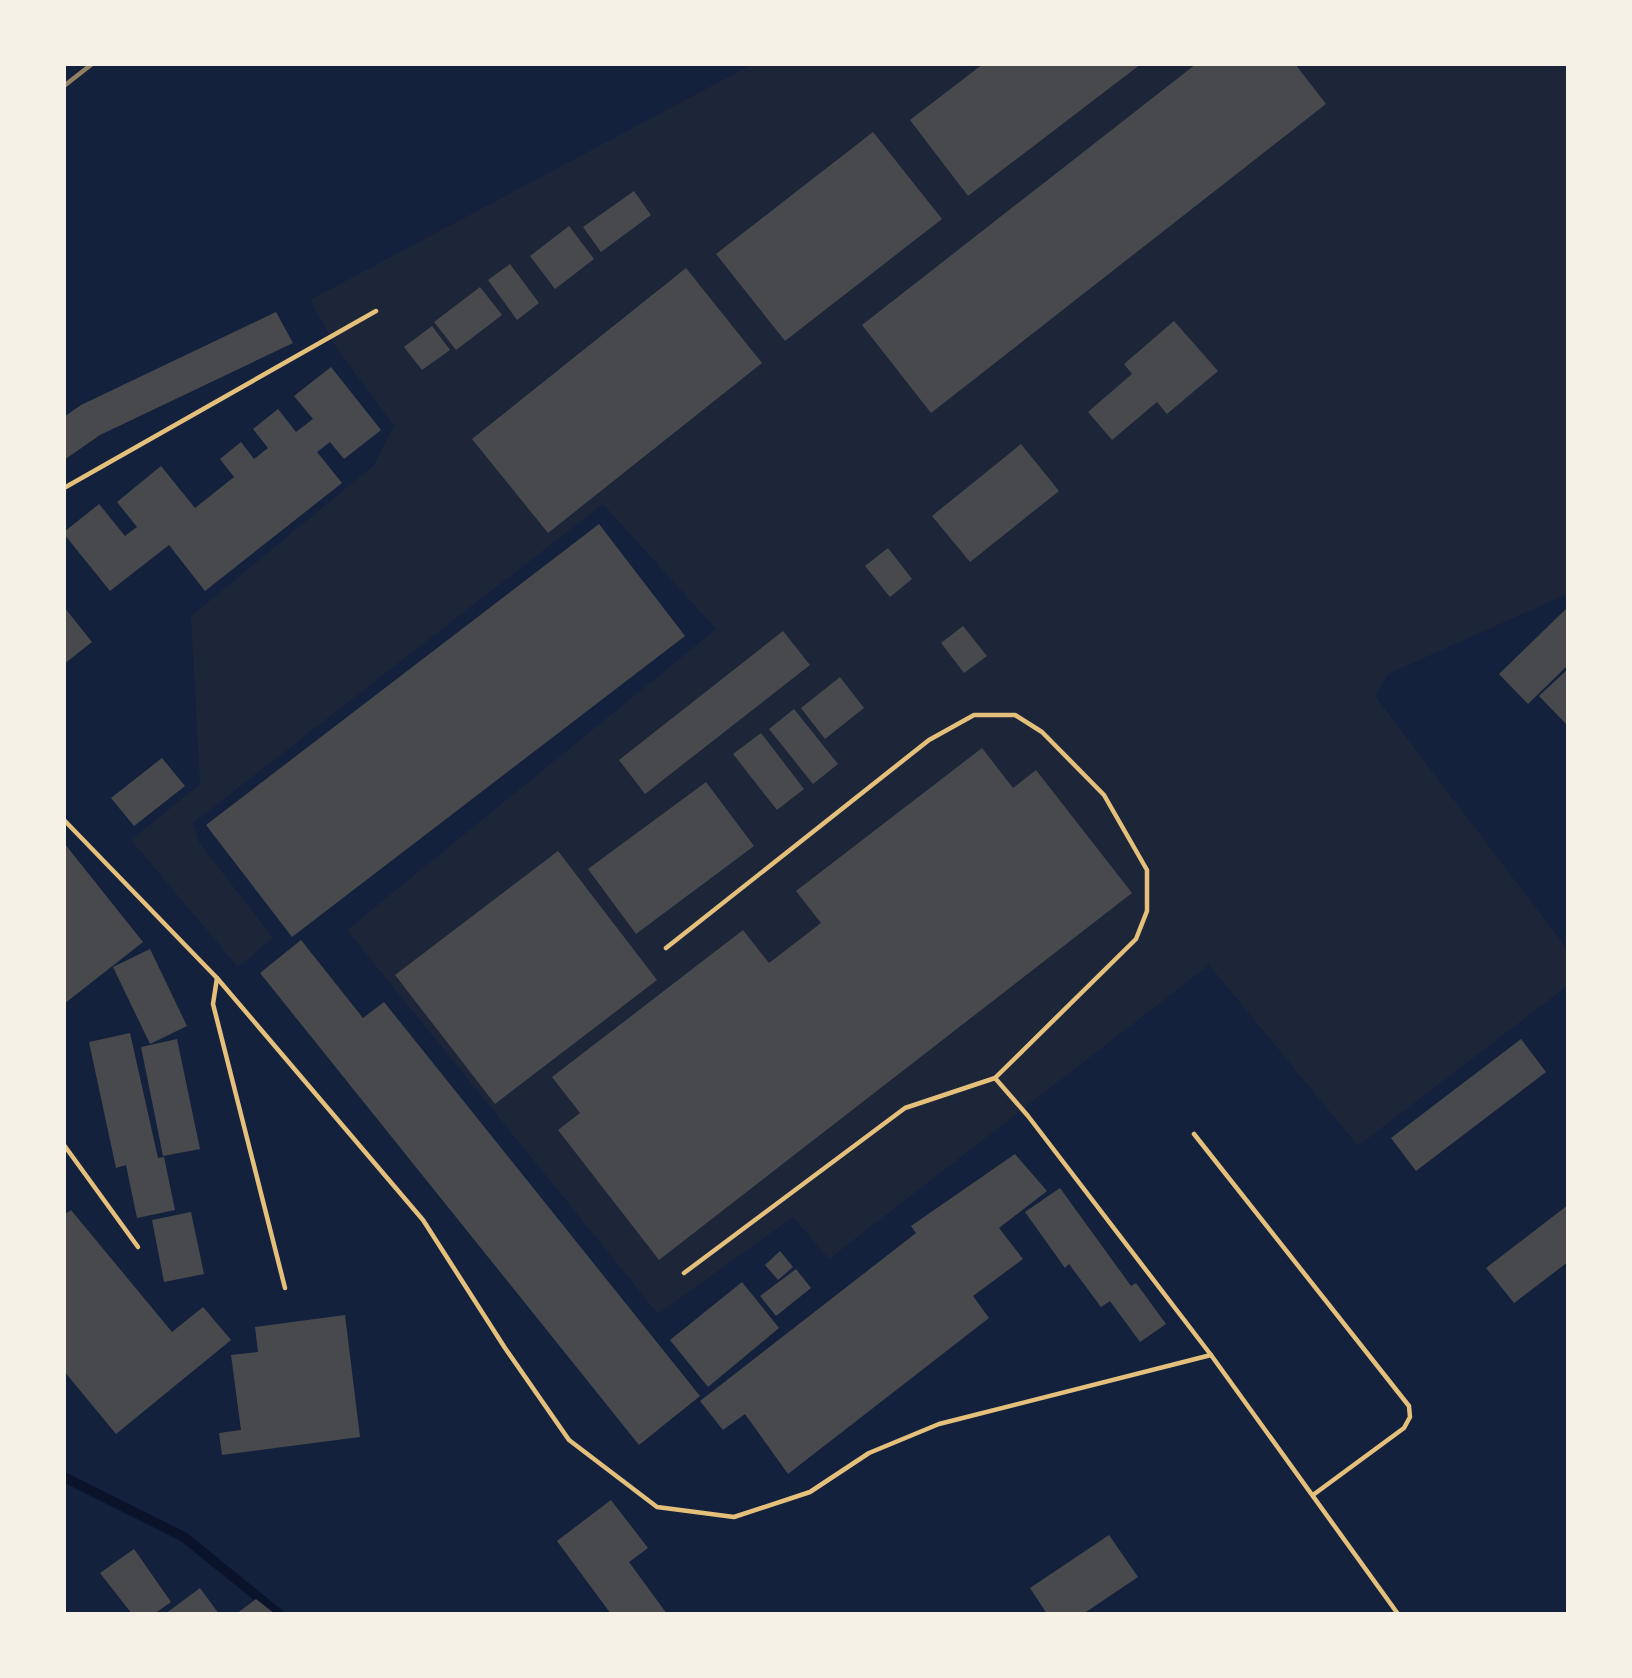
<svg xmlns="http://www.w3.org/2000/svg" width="1632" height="1678" font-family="'Exo 2',sans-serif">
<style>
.green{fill:#1d2539}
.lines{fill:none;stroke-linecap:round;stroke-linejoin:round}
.stream{stroke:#0b132b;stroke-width:10}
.building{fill:#48494c}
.service{stroke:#e5c07b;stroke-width:4.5}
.rail{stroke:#918062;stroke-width:4.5}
</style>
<rect width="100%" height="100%" fill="#14213d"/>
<polygon class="green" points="751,65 1567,65 1567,594 1388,674 1375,696 1567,949 1567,986 1358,1146 1209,965 829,1259 793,1217 658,1314 347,930 716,629 603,504 193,823 199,842 273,938 238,967 131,840 200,784 191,616 373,466 394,426 336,347 310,300"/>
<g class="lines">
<polyline class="stream" points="64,1477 184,1537 279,1614"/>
</g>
<g class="building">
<polygon points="983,64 1141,64 968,196 910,120"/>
<polygon points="1196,64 1295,64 1326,104 931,413 862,325"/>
<polygon points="873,132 942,219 785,341 716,254"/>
<polygon points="634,191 651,215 601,252 583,227"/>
<polygon points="569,226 594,259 555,289 530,256"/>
<polygon points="510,264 539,303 517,320 488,280"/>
<polygon points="686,268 762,363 548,533 472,439"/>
<polygon points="480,287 502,315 456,350 434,322"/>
<polygon points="276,312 293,343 100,435 64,460 64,417 81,405"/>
<polygon points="1174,321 1218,371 1167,414 1157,402 1112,440 1088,412 1132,374 1124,364"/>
<polygon points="432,326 450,350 422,370 404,347"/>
<polygon points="331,367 381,430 344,459 330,442 317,452 342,483 205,591 169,545 110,591 64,534 64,532 99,504 125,536 137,527 117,502 161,466 195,508 234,477 220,459 241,442 254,459 268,448 253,429 278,409 296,432 313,419 294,396"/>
<polygon points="1021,444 1059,491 970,562 932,516"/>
<polygon points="599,524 685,636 292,937 206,825"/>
<polygon points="888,548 912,579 890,597 865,566"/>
<polygon points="64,607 92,642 64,664"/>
<polygon points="1568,607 1568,665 1528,704 1499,674"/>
<polygon points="963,626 987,656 964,673 941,643"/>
<polygon points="783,631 810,665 645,794 619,760"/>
<polygon points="1568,669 1568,726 1539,696"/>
<polygon points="840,677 864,708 825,739 801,708"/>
<polygon points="794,709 838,764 813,784 769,729"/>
<polygon points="761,733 804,789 777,810 733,754"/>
<polygon points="982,748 1013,788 1036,770 1132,893 659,1260 558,1130 580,1113 552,1077 743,930 769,963 821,923 796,891"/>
<polygon points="162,758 185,786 134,826 111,798"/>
<polygon points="706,782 754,846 636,934 588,869"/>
<polygon points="64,843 143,942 64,1004"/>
<polygon points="558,851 657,980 495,1104 395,975"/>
<polygon points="301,940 363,1018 384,1002 700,1396 639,1445 260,973"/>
<polygon points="150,949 187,1026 150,1044 113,967"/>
<polygon points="130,1033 158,1158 164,1157 175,1210 137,1218 126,1165 116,1168 89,1042"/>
<polygon points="177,1039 200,1149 163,1156 141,1047"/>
<polygon points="1521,1039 1546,1072 1416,1171 1391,1138"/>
<polygon points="1015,1154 1047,1191 999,1228 1023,1259 973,1296 989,1318 788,1474 745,1414 723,1430 700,1401 916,1233 911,1226"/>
<polygon points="1060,1188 1131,1286 1136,1283 1166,1324 1140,1342 1110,1301 1101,1307 1069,1264 1065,1268 1025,1212"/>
<polygon points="1568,1205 1568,1262 1514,1303 1486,1268"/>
<polygon points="71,1210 172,1332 203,1307 231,1340 116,1434 64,1371 64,1215"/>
<polygon points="191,1212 204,1274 164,1282 152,1220"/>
<polygon points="780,1251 793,1267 778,1280 765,1265"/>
<polygon points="796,1269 811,1288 776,1316 760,1296"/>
<polygon points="742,1282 779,1328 708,1387 670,1340"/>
<polygon points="345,1315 360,1437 222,1455 219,1433 241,1430 231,1355 258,1352 255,1327"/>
<polygon points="611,1500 648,1548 629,1562 667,1614 611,1614 557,1541"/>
<polygon points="1109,1535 1138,1577 1083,1614 1047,1614 1030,1588"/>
<polygon points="134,1549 171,1602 154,1614 132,1614 100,1573"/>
<polygon points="200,1588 219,1614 165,1614"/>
<polygon points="256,1599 275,1614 236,1614"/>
</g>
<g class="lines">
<g class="service">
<polyline points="64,488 376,311"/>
<polyline points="64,820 217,978 423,1220 505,1348 569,1440 657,1507 734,1517 810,1492 869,1453 939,1424 1211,1355"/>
<polyline points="666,948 929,740 974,715 1015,715 1042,732 1104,795 1147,870 1147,911 1136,939 995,1078 1028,1116 1211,1355 1398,1614"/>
<polyline points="217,978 213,1004 285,1288"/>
<polyline points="1194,1134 1409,1406 1410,1417 1404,1428 1313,1495"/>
<polyline points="64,1145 138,1247"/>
<polyline points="684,1273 905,1108 995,1078"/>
</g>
<polyline class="rail" points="64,86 92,64"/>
</g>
<rect width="1632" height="1678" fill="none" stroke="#f6f1e7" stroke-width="132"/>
</svg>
